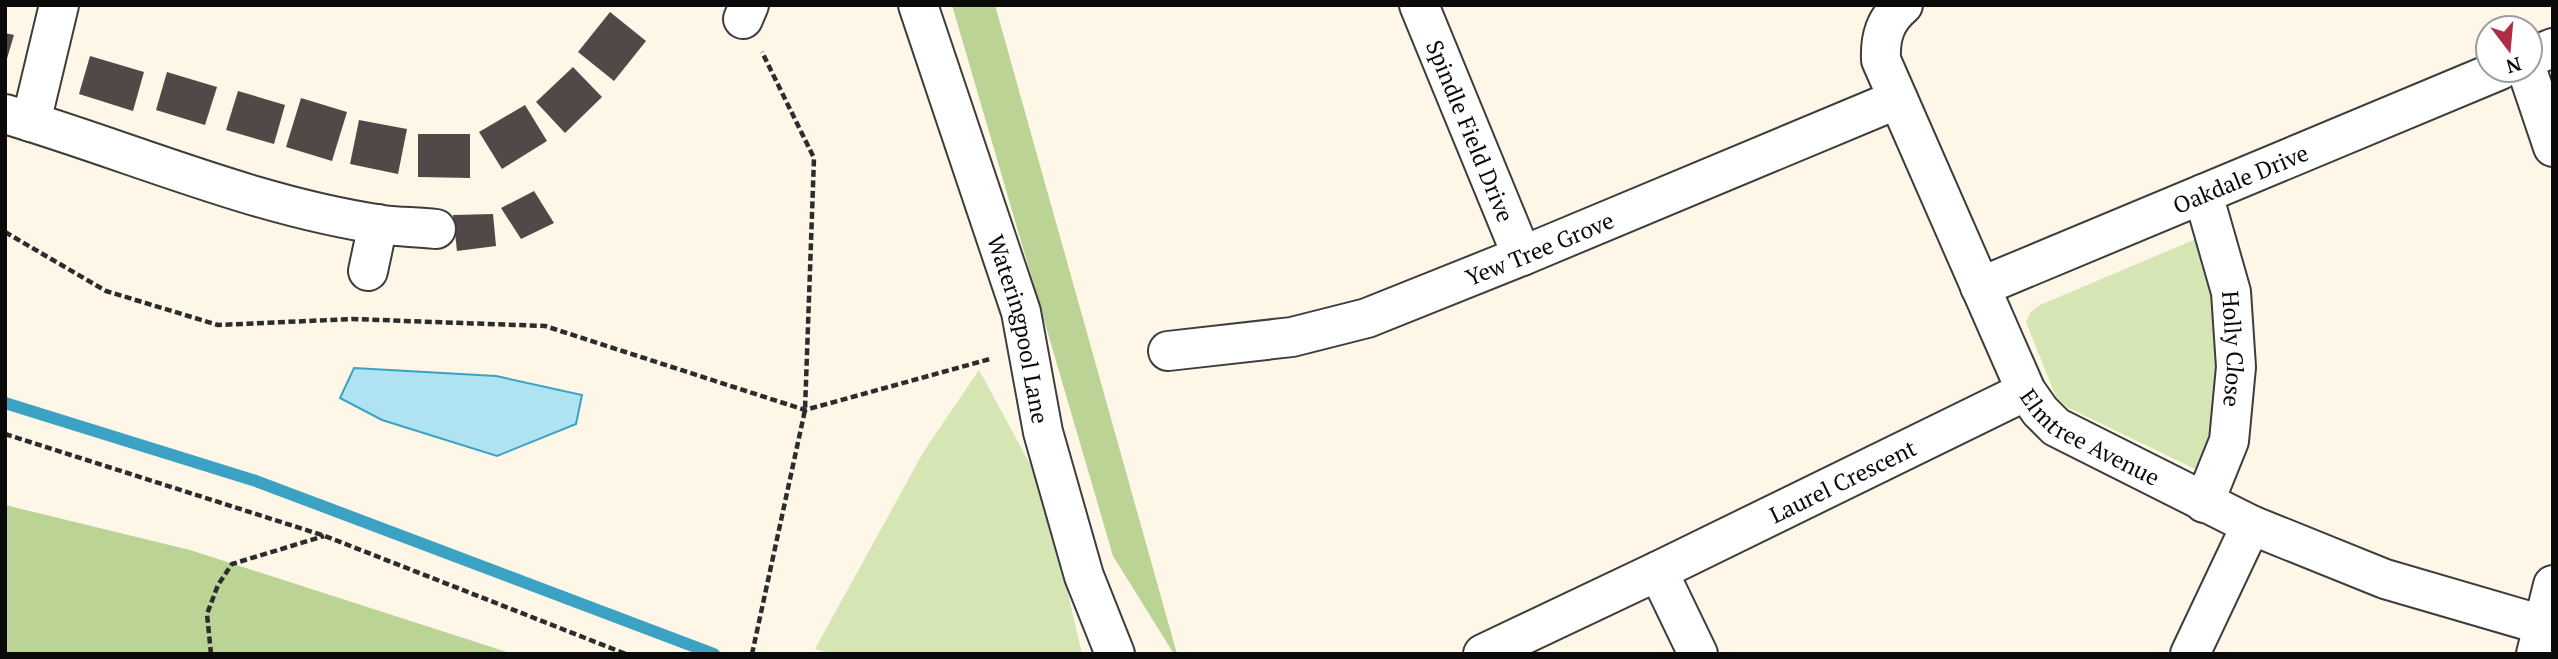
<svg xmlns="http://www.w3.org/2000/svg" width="2558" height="659" font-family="'PT Serif',serif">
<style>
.green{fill:#d5e5b4}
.forest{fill:#bbd495}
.water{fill:#b0e3f1;stroke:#3ba2c4;stroke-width:2}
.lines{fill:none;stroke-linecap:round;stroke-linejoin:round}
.stream{stroke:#3ba2c4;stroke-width:12}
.building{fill:#514947}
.minor-casing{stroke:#3d3d3d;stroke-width:42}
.path{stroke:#2c2c2c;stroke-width:4.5;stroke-dasharray:7 3.5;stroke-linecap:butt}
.minor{stroke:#fff;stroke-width:38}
.labels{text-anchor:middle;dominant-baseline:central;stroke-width:7;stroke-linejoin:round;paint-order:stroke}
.street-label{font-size:23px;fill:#0a0a0a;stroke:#fff}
</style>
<rect width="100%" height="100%" fill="#fef6e7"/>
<g class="green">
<path d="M2196,239C2204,266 2216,295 2219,323C2224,374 2214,423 2201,472L2067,407L2056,397L2026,322L2031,312L2040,305Z"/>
<polygon points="979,370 1044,490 1082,654 831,654 815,649 924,451"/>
</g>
<g class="forest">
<polygon points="952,5 995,5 1177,654 1174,654 1113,556"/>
<polygon points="5,505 190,550 513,654 5,654"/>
</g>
<polygon class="water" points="354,368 496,376 582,395 576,424 497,456 382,420 340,398"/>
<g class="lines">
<polyline class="stream" points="5,403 256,481 714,654"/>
</g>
<g class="building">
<polygon points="610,12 646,41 614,81 578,52"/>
<polygon points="5,33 14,35 6,62 5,62"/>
<polygon points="90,56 144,72 133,111 79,94"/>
<polygon points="573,67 602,97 565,133 536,102"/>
<polygon points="167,72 217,87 205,125 156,110"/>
<polygon points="238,91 285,105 274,144 226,130"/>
<polygon points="301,98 347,112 332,161 286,147"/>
<polygon points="525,105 547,141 502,169 479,132"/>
<polygon points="359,120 407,129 398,174 350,164"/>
<polygon points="418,134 470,134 470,178 418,177"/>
<polygon points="534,191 554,223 521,239 501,208"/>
<polygon points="493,214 496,246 457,251 453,215"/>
</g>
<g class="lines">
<defs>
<g id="minor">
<path id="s1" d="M918,5L1021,312L1043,432L1084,576L1115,654"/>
<path id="s2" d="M1419,5L1522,256"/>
<path id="s3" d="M1903,5C1885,20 1880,37 1881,60L2026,391L2040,411L2056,427L2251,525L2385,579L2553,628"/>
<polyline points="743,19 749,5"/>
<polyline points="2530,57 2553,48"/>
<polyline points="2527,70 2553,147"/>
<path d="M5,114C130,151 253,206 383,225C400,227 418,227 436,229"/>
<polyline points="31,122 59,5"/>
<path id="s4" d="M2203,194L2231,292L2236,367L2229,441L2204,503"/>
<polyline points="368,271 378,224"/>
<path id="s5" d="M1980,287L2500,70"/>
<path id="s6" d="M1168,351L1292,337L1367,318L1522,256L1898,99"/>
<polyline points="1658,571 1698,654"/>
<path id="s7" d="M1483,654L1658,571L2026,391"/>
<polyline points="2190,654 2251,525"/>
<polyline points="2536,654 2553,585"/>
</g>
</defs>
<use href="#minor" class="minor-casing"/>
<g class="path">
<polyline points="5,232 106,291 218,325 352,319 545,326 805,410 990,359"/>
<polyline points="5,434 325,536 626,654"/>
<polyline points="211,654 207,614 218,585 232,564 324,536"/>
<polyline points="752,654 805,410 814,158 762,52"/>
</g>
<use href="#minor" class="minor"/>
</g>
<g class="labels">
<g class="street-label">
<text stroke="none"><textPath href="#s2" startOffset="136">Spindle Field Drive</textPath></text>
<text stroke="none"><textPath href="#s5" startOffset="282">Oakdale Drive</textPath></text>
<text stroke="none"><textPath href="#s6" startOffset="388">Yew Tree Grove</textPath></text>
<text stroke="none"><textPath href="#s1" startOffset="340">Wateringpool Lane</textPath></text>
<text stroke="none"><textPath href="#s4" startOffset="159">Holly Close</textPath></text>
<text stroke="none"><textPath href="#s3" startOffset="504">Elmtree Avenue</textPath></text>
<text stroke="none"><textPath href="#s7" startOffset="399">Laurel Crescent</textPath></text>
</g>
</g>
<rect width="2558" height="659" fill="none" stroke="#0a0a0a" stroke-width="14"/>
<g transform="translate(2509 49) rotate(164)"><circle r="33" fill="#ffffff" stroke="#9d9d9d" stroke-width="2"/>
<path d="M0-5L12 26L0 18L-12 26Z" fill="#af2c46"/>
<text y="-10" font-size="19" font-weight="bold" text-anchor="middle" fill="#0a0a0a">N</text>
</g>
</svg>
